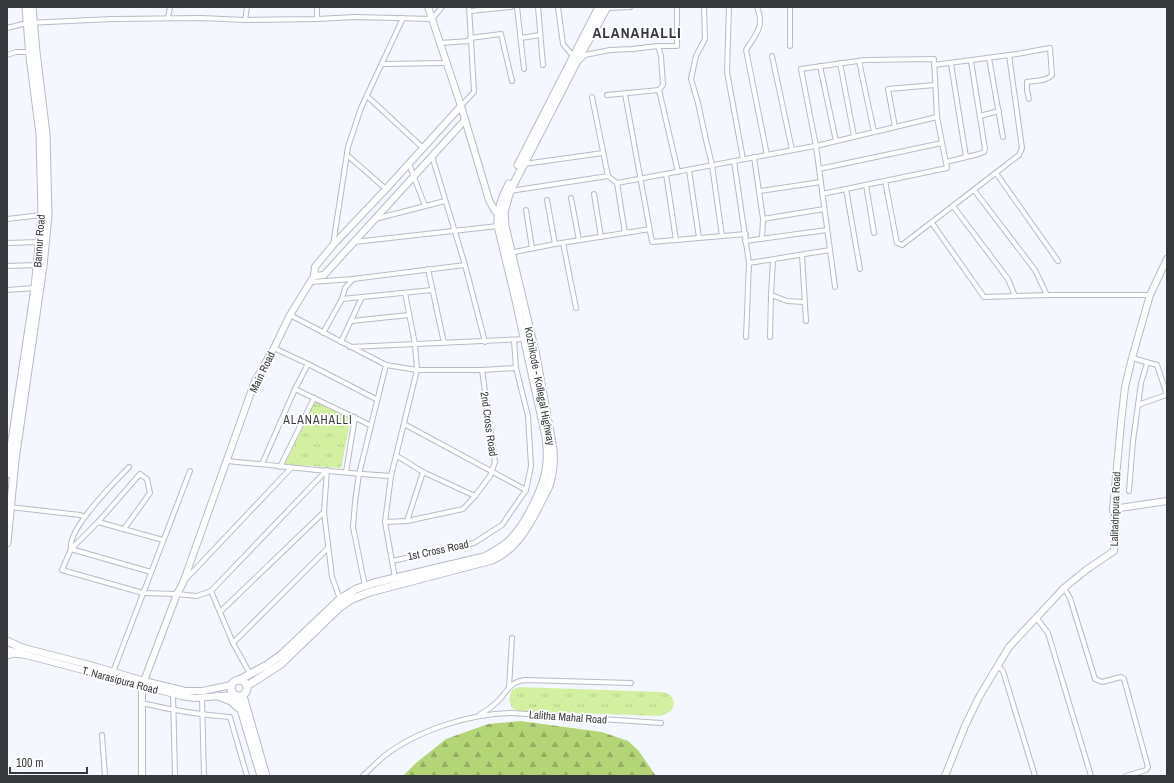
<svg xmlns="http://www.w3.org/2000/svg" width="1174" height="783" font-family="'Archivo Narrow',sans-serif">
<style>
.grass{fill:url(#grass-tufts)}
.forest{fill:url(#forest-firs)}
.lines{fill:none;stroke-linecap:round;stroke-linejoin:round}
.street-casing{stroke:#b7bbc6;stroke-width:6}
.secondary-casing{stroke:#b7bbc6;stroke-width:8}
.primary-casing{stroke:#b7bbc6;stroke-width:9}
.street{stroke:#fff;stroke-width:4}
.secondary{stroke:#fff;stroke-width:6}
.primary{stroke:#fff;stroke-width:7}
.labels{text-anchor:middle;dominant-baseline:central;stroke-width:3.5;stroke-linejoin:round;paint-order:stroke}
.street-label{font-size:11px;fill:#36383c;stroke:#fff}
.neighbourhood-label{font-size:12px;letter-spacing:1px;fill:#36383c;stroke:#fff}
.district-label{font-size:15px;font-weight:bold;letter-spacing:1px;fill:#36383c;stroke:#fff}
</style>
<defs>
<pattern id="grass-tufts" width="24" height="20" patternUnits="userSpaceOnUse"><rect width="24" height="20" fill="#d2f09f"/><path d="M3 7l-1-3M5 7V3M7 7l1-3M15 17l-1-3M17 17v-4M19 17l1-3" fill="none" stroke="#b5cf8a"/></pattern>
<pattern id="forest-firs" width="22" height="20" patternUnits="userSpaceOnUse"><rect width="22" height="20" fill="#b3d575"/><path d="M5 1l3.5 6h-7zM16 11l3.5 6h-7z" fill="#92ae61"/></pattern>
</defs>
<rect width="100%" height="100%" fill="#f4f7fe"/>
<g class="grass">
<polygon points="315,402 351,418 341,468 285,464"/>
<path d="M519,687L661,692C672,693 678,702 670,712L660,716L519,711L512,708L509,699L512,690Z"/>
</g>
<polygon class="forest" points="520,721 602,732 628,741 638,750 656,776 403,776 416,763 446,739 488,724"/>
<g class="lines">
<defs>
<g id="street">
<polyline points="317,7 317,19"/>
<polyline points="517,7 524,69"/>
<polyline points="538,7 543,65"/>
<polyline points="558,7 563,44 573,56"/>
<polyline points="704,7 705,39 696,56 691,79 698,103 706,140 712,165 722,236"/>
<polyline points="729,7 727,72 743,159"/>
<path d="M757,7C765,26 756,34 746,50L767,155"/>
<polyline points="606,8 630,7"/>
<polyline points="470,11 511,7"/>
<polyline points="168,18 170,7"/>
<polyline points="245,20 247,7"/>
<polyline points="7,28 27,23 112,19 202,18 245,20 317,19 355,17 432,19 442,7"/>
<polyline points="470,38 501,34 512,81"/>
<polyline points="521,38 540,35"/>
<polyline points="440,43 470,41"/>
<polyline points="658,46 661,56 663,85 659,90 678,172"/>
<polyline points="790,46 790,7"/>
<polyline points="7,55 16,52 30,52"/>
<polyline points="772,56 792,150"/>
<polyline points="989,58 1003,137"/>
<polyline points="580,60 585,55 610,50 632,49 658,46 677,46 677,7"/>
<polyline points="859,61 874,132"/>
<polyline points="840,63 854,136"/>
<polyline points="382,64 446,63"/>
<polyline points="951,64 966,157"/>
<path d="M934,65L1017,54L1050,48L1052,75C1046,82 1035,80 1027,82V90L1029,99"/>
<polyline points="820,66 836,141"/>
<polyline points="625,94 652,242 746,234"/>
<polyline points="607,95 659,90"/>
<polyline points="367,96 423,148"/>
<polyline points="461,106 474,92 469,7"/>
<polyline points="980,116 999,111"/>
<polyline points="895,127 888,89 935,85"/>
<polyline points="347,155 386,189"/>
<polyline points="432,156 465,265 485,342"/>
<polyline points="754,157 763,219 762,239"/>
<polyline points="734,161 749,263 746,337"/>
<polyline points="946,162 979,154 984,152 985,149 971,61"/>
<polyline points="409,164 425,206"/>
<polyline points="524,164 603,153"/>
<polyline points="819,169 942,143"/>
<polyline points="689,170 699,238"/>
<polyline points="996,173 1058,261"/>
<polyline points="666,174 676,240"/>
<polyline points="608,176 617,183"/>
<polyline points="885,181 896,238 897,243 902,245 1019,155 1022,148 1009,55"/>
<polyline points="866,185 874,233"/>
<polyline points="846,189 860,269"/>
<polyline points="974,190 1035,270 1047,295"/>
<polyline points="510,191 608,176 592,97"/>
<polyline points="760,191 821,182"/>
<polyline points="594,194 601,237"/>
<polyline points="822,194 947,168 937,117 934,59 865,60 801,69 816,146 835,287"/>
<polyline points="571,198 579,240"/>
<polyline points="547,200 555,244"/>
<polyline points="953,206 1008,279 1015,296"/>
<polyline points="526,210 532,248"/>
<polyline points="7,219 42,215"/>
<polyline points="375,219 445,201"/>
<polyline points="763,219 824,209"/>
<polyline points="932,223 984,297 1047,295 1150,295"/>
<polyline points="625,233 617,183 820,145 937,117"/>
<polyline points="745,241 827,230"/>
<polyline points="354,242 498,226"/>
<polyline points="7,243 40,242"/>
<polyline points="563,243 576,308"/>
<polyline points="333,245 348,147 361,108 403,18"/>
<polyline points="509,253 555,244 650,229"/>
<polyline points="802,255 806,321"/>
<polyline points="749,263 830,250"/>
<polyline points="7,266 37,265"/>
<polyline points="428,269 444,343"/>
<polyline points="311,282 353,279 465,265"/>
<polyline points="7,290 35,288"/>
<polyline points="771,295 787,301 804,302"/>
<polyline points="342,299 432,290"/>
<polyline points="290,315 386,365 417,370 482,370 516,368"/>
<polyline points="351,321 409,315"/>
<polyline points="323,333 342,299 345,288 353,279"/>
<polyline points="770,337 771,295 773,260"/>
<polyline points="341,342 362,297"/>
<polyline points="350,347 525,339"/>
<polyline points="274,348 308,364 376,399"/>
<polyline points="1132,358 1157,365 1167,395"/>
<polyline points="295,389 370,425"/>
<polyline points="1138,405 1141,383 1147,363"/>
<polyline points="404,424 526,490"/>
<polyline points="397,456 423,472 475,496"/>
<path d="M227,461C282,466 336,473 391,476"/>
<polyline points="262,464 295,389 308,364"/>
<path d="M129,467C115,482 67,529 71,549L151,572"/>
<polyline points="280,467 314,398"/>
<polyline points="327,470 324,512 332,577 340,599"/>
<polyline points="346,472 355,417"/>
<polyline points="1129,491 1133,441 1138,405 1166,395"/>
<polyline points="10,507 80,515 85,517"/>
<polyline points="407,521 423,472"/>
<polyline points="98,522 163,540"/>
<polyline points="385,522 407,521 463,509 475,496 490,476 495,462 482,370"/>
<polyline points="124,529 150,493 147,479 140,474 98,522 71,549 62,570 143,593 177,594 197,596 211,591 327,470"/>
<polyline points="392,561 474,543 502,525 526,490 531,466 528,416 516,368 514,341"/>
<polyline points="395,578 385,522 391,476 417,370 415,344 405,293"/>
<polyline points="184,581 291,468"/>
<polyline points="365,586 353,527 355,502 359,474 386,365"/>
<polyline points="1064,588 1070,598 1095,679 1102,682 1121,677 1124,679 1148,767 1146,770 1126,776"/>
<polyline points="211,591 233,643 250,674"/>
<polyline points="220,612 324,512"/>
<polyline points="1036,617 1048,633 1091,776"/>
<polyline points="233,643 328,548"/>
<polyline points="998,666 1003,671 1035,776"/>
<polyline points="113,672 190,471"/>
<polyline points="509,687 512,638"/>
<polyline points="173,693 175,776"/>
<polyline points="202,697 204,776"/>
<path d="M142,703C171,710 200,715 230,717L247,776"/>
<path d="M479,715C486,711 492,707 498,701C508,691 509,682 525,680L631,683"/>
<polyline points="102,735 105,776"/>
<path d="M363,776C369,770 376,763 383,757C415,731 471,713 512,713L661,723"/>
</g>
<g id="secondary">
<polyline points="428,7 461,106 489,200 495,211 502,213"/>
<polyline points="314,276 324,275 465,120"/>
<polyline points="1113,509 1167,501"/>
<polyline points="16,646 90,665 144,681 185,691 203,691 231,685"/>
<polyline points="7,650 182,696 195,698 234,695"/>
<polyline points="142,776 142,686 177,594 183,583 255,381 274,348 290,315 314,276 315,267 333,245 386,189 461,106"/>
<polyline points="945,776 965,726 979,697 1009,647 1064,588 1086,570 1114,551 1115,529 1113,509 1121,423 1125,387 1132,358 1150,295 1167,259"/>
</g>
<g id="primary">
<polyline points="518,165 599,7"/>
<polyline points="7,474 35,288 42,215 40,134 30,57 26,7"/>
<polyline points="7,543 15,460 43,266 48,215 46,134 36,52 32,7"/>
<polyline points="7,641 20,647"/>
<polyline points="7,655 14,653 22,654"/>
<circle cx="239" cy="688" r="8"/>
<path d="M239,680L267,665L281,655L340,599L356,589L374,583L484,557C492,553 500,549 507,543C525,527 546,485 547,462C548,453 547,445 546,437L515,296L498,226C497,210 502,198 509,184"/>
<path d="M247,686L281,664L340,607L352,599L370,592L492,560C515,550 527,529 538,508C541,501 546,493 549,486C553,474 554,461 553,449L536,356L505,226L504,212L510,191L578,59L607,7"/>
<polyline points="218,696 231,701 239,708"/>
<polyline points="237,696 261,776"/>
<polyline points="243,696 266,776"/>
</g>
</defs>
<use href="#street" class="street-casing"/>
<use href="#secondary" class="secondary-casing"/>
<use href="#primary" class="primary-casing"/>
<use href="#street" class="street"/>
<use href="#secondary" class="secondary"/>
<use href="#primary" class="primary"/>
</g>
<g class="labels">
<g class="street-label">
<text transform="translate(39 241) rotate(-86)">Bannur Road</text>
<text transform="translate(262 372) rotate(-64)">Main Road</text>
<text transform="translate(540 386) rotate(79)">Kozhikode - Kollegal Highway</text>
<text transform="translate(489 424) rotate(82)">2nd Cross Road</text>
<text transform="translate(1115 509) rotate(-88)">Lalitadripura Road</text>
<text transform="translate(438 550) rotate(-12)">1st Cross Road</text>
<text transform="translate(120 680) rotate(15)">T. Narasipura Road</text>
<text transform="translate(568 717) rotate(4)">Lalitha Mahal Road</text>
</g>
<g class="neighbourhood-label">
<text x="318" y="420">ALANAHALLI</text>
</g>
<g class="district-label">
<text x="637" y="32">ALANAHALLI</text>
</g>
</g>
<rect width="1174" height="783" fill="none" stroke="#36383c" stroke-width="16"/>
<path d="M10 767v6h77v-6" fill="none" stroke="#36383c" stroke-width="2"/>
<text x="16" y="767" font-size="12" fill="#36383c" stroke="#ffffff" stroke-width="3" paint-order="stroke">100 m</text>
</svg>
